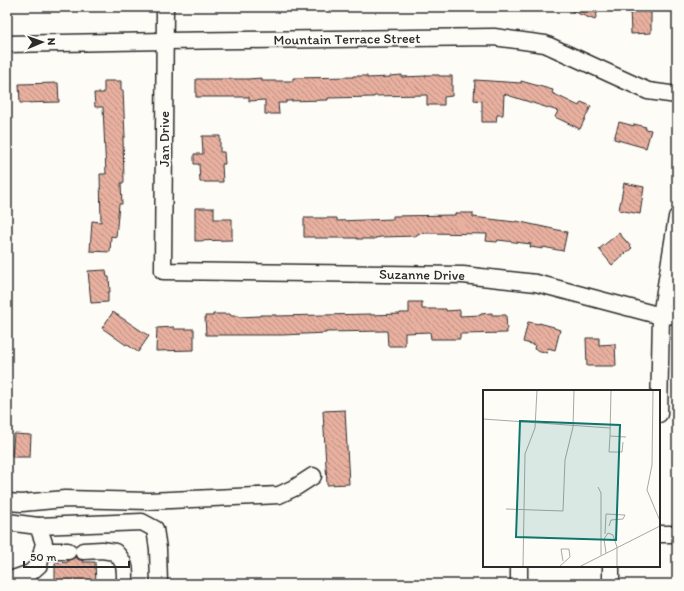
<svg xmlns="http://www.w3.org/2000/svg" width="684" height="591" font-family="Itim,sans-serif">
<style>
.building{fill:url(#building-back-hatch);stroke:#2b2b2b}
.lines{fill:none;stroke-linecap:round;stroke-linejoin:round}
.minor-casing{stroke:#2b2b2b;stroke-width:19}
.minor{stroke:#fdfcf7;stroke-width:16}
.labels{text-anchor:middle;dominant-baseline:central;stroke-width:3.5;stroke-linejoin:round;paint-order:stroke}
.street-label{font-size:14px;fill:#2b2b2b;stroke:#fdfcf7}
.inset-road{fill:none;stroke:#a9a8a5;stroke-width:1}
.view{fill:#0f766e;fill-opacity:0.15;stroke:#0f766e;stroke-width:2}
.inset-edge{fill:none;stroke:#2b2b2b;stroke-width:2}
</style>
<defs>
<pattern id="building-back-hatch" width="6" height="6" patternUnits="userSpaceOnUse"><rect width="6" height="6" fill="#e8b09f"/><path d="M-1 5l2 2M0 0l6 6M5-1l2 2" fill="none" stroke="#bc8f82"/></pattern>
</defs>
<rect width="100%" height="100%" fill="#fdfcf7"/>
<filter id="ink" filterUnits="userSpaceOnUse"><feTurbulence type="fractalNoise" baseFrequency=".025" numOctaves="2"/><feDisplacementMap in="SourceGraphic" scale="8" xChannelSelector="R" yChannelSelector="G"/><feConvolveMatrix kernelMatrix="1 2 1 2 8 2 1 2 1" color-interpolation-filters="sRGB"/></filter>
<g filter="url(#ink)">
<g class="building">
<polygon points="564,7 599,7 595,20 564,8"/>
<polygon points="630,8 651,8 651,33 631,34"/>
<polygon points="402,75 402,77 426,76 426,75 439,75 439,76 452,76 452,96 444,97 444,105 427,105 427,95 374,96 374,97 328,98 328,100 286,101 286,103 278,103 279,114 265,114 265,100 249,101 249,97 196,97 196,79 248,79 262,78 262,81 293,81 293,78 353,77 353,76 367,76 367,78 390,77 390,76"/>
<polygon points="475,80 521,83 521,81 553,90 552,93 579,106 581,102 591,106 580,129 555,117 558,111 504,94 503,115 497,115 496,122 482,122 482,101 474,100"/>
<polygon points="104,81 121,81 121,90 123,90 125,137 123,137 124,183 121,183 122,204 119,204 116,237 111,236 110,252 90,251 92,221 101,222 100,174 106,174 103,107 95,107 94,93 104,93"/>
<polygon points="58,83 59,102 20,103 19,84"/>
<polygon points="619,122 634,126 634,124 646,127 645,129 651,130 646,148 614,139"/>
<polygon points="202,136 220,136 220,152 224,152 225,164 222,164 223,182 200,182 199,164 194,164 194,154 203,154"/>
<polygon points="624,183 644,187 640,214 619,210"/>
<polygon points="195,208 214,208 214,219 232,219 232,240 195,241"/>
<polygon points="455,213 473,213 473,217 515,222 516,221 567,232 563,251 543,247 543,249 530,247 531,244 498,240 497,242 486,241 487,234 426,233 417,234 417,236 381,237 375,238 375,239 357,239 357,238 315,238 314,237 304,237 304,218 337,218 337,221 393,219 393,216 455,215"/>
<polygon points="619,233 632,248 612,265 599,249"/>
<polygon points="106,270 107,277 109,277 110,292 108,292 108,302 91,303 88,271"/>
<polygon points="409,302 422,302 422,309 446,309 446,311 460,310 460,316 481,315 481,314 492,313 492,315 506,315 507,333 460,334 460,339 431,339 430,332 405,333 405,346 388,346 387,331 385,331 326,332 326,333 283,335 206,335 205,316 213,316 213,314 230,314 231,316 238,316 238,317 260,316 260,315 276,315 276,316 371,314 371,315 400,314 400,313 409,313"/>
<polygon points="113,312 149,336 138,352 126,344 126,345 102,328"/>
<polygon points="528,322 539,324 539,323 554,327 554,328 560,330 555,350 548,348 547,353 534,349 535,345 523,342"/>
<polygon points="174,327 174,329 194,329 194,350 156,351 157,328"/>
<polygon points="586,338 599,338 599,345 615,344 616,366 587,366"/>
<polygon points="345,410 349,484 327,485 323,411"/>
<polygon points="14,434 31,435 30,457 12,457"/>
<polygon points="75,557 79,560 83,560 83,562 95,562 96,584 55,584 55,563 68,562 68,560 72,559"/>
</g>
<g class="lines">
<defs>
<g id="minor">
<path id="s1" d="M165,7L163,271L463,275L536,283L661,316L677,315"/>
<path id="s2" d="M7,44L165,41L494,37L545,44L648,91L677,95"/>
<polyline points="659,414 661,316 677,217"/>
<polyline points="7,502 22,503 65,499 149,501 279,495 296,487 313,476"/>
<polyline points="7,522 38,526 44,543 39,565 30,573 7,581"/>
<polyline points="38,526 142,522 155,529 158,549 159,584"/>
<polyline points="659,534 677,534"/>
<polyline points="42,551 68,551"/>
<path d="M83,551L102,550L115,552C126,563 125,569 125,584"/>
<polyline points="611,566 611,584"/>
<polyline points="519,584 519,566"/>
</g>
</defs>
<use href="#minor" class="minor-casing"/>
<use href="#minor" class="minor"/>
</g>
</g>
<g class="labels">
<g class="street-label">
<text stroke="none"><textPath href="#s2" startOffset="340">Mountain Terrace Street</textPath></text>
<text transform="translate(164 139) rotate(-90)">Jan Drive</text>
<text stroke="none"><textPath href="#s1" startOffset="523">Suzanne Drive</textPath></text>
</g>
</g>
<g transform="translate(483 390)">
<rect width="177" height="177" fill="#fdfcf7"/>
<path class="inset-road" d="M128,0L127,46L143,47M170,0L169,75L164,100L177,131M0,29L127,38M127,46L126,62H139L140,52M115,97L118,103V165M23,119L80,121L82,70L90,37L91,0M122,144L123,124L142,125L140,129L128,130L126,136M123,163L121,149L125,143L130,145L134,157V177M40,177L42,64L52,38L54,0M76,177L87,167L86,159H78L80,171M96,177L177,136"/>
<path class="view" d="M37,31L137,35L133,150L33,147Z"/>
<rect width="177" height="177" class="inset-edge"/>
</g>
<rect width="684" height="591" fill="none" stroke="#fdfcf7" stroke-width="24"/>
<rect x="12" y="12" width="660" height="567" fill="none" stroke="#2b2b2b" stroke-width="1.5" filter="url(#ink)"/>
<g transform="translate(42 42) rotate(88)" stroke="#fdfcf7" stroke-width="3" paint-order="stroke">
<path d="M0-3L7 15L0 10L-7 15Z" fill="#2b2b2b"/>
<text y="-6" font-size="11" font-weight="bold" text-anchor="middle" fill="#2b2b2b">N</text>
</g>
<path d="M24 561v6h105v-6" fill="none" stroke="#2b2b2b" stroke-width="2"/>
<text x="30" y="561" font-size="12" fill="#2b2b2b" stroke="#fdfcf7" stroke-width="3" paint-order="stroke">50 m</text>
</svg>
